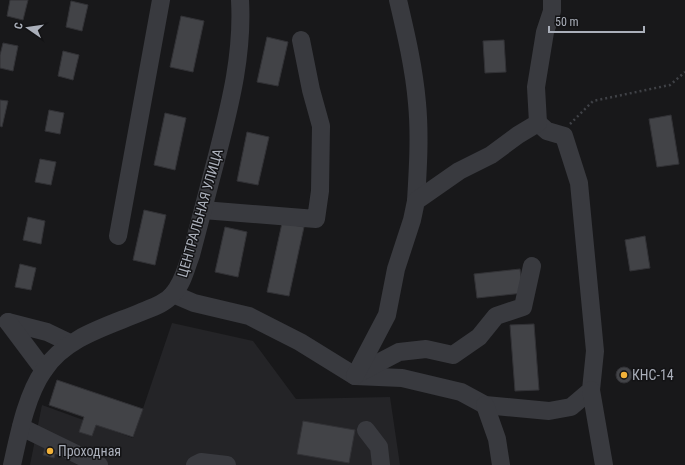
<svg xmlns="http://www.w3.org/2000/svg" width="685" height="465" font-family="'Roboto Condensed',sans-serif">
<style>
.built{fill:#242427}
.building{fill:#424347;stroke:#323236}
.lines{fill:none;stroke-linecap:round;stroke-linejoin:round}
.path{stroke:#3f4146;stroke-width:2.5;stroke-dasharray:2 3;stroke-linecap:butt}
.minor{stroke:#393a3f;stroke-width:18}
.poi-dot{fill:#f2b239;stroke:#131315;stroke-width:1.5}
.labels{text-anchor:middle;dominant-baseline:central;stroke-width:3;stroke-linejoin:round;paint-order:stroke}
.street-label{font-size:14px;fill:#aaafba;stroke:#131315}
.poi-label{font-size:14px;fill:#aaafba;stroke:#131315;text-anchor:start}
</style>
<rect width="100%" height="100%" fill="#18181a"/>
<polygon class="built" points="172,323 253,341 296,399 390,397 400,465 30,465 42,405 133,438"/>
<g class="building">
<polygon points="10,0 28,0 23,20 7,16"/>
<polygon points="71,1 88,5 82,31 66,27"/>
<polygon points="181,16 204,21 193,72 170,67"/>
<polygon points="267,37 288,42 278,86 257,82"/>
<polygon points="504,40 506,72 485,73 483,41"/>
<polygon points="3,43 18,46 13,71 0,68 0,55"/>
<polygon points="63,51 79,55 73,80 58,76"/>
<polygon points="0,100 8,101 2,127 0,126"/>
<polygon points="49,110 64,113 60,134 45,131"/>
<polygon points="165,113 186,118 175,170 154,165"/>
<polygon points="671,115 679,164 657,167 649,119"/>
<polygon points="247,132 269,137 258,185 237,181"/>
<polygon points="40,159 56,162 51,185 35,182"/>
<polygon points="144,210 166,215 155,265 133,260"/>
<polygon points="28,217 45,221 41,244 23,240"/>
<polygon points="282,223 304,227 289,296 267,292"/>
<polygon points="225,227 247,232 238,277 215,272"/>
<polygon points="645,236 650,268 630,271 625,240"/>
<polygon points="20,264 36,268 31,290 15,287"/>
<polygon points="520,269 523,293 477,298 474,274"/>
<polygon points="534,324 539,390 515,391 510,325"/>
<circle cx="624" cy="375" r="8"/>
<polygon points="57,380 143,409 133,437 96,425 92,436 79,432 84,417 49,405"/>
<polygon points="303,421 355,430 349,463 297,454"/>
<polygon points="46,444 57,447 54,458 43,455"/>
</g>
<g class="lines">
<polyline class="path" points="570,124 593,101 670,85 685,72"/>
<g class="minor">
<path d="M398,0C406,34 414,68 417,103C420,135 418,168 416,201"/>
<polyline points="203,210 316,219 320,191 321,126 311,90 301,40"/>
<polyline points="118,236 161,0"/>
<polyline points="173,294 194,303 249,316 300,342 355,376 402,378 461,392 485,405 549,411 571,407 591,390 595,351 579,183 564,136 547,131 538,123"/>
<polyline points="8,322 47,332 70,343"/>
<polyline points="8,322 44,370"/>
<polyline points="355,375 399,352 426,349 453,355 479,337 496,316 523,307 532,266"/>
<polyline points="355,376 387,315 396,269 412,220 416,201 459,171 491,155 518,135 538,123 536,87 545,32 552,11 552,0"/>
<polyline points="591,390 604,465"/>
<polyline points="485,405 497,439 501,465"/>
<polyline points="21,427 99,465"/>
<polyline points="366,430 379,447 381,465"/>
<path d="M12,465C19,434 26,396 44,370C65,338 105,327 139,313C151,308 165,304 173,294C183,283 186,268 191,255C200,221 209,187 218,152C231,101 243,53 240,0"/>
<polyline points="195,465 201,462 227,465"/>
</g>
</g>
<g class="poi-dot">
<circle cx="624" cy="375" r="4"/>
<circle cx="50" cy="451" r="4"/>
</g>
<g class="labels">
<g class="street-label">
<text transform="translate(200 213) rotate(-74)">ЦЕНТРАЛЬНАЯ УЛИЦА</text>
</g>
<g class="poi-label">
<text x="632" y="375">КНС-14</text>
<text x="58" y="451">Проходная</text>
</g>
</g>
<g transform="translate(28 28) rotate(283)" stroke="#131315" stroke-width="3" paint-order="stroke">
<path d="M0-3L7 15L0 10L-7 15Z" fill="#aaafba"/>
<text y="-6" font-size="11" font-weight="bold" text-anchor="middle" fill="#aaafba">С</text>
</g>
<path d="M549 26v6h95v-6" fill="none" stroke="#aaafba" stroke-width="2"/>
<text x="555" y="26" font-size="12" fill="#aaafba" stroke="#131315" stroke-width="3" paint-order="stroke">50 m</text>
</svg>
